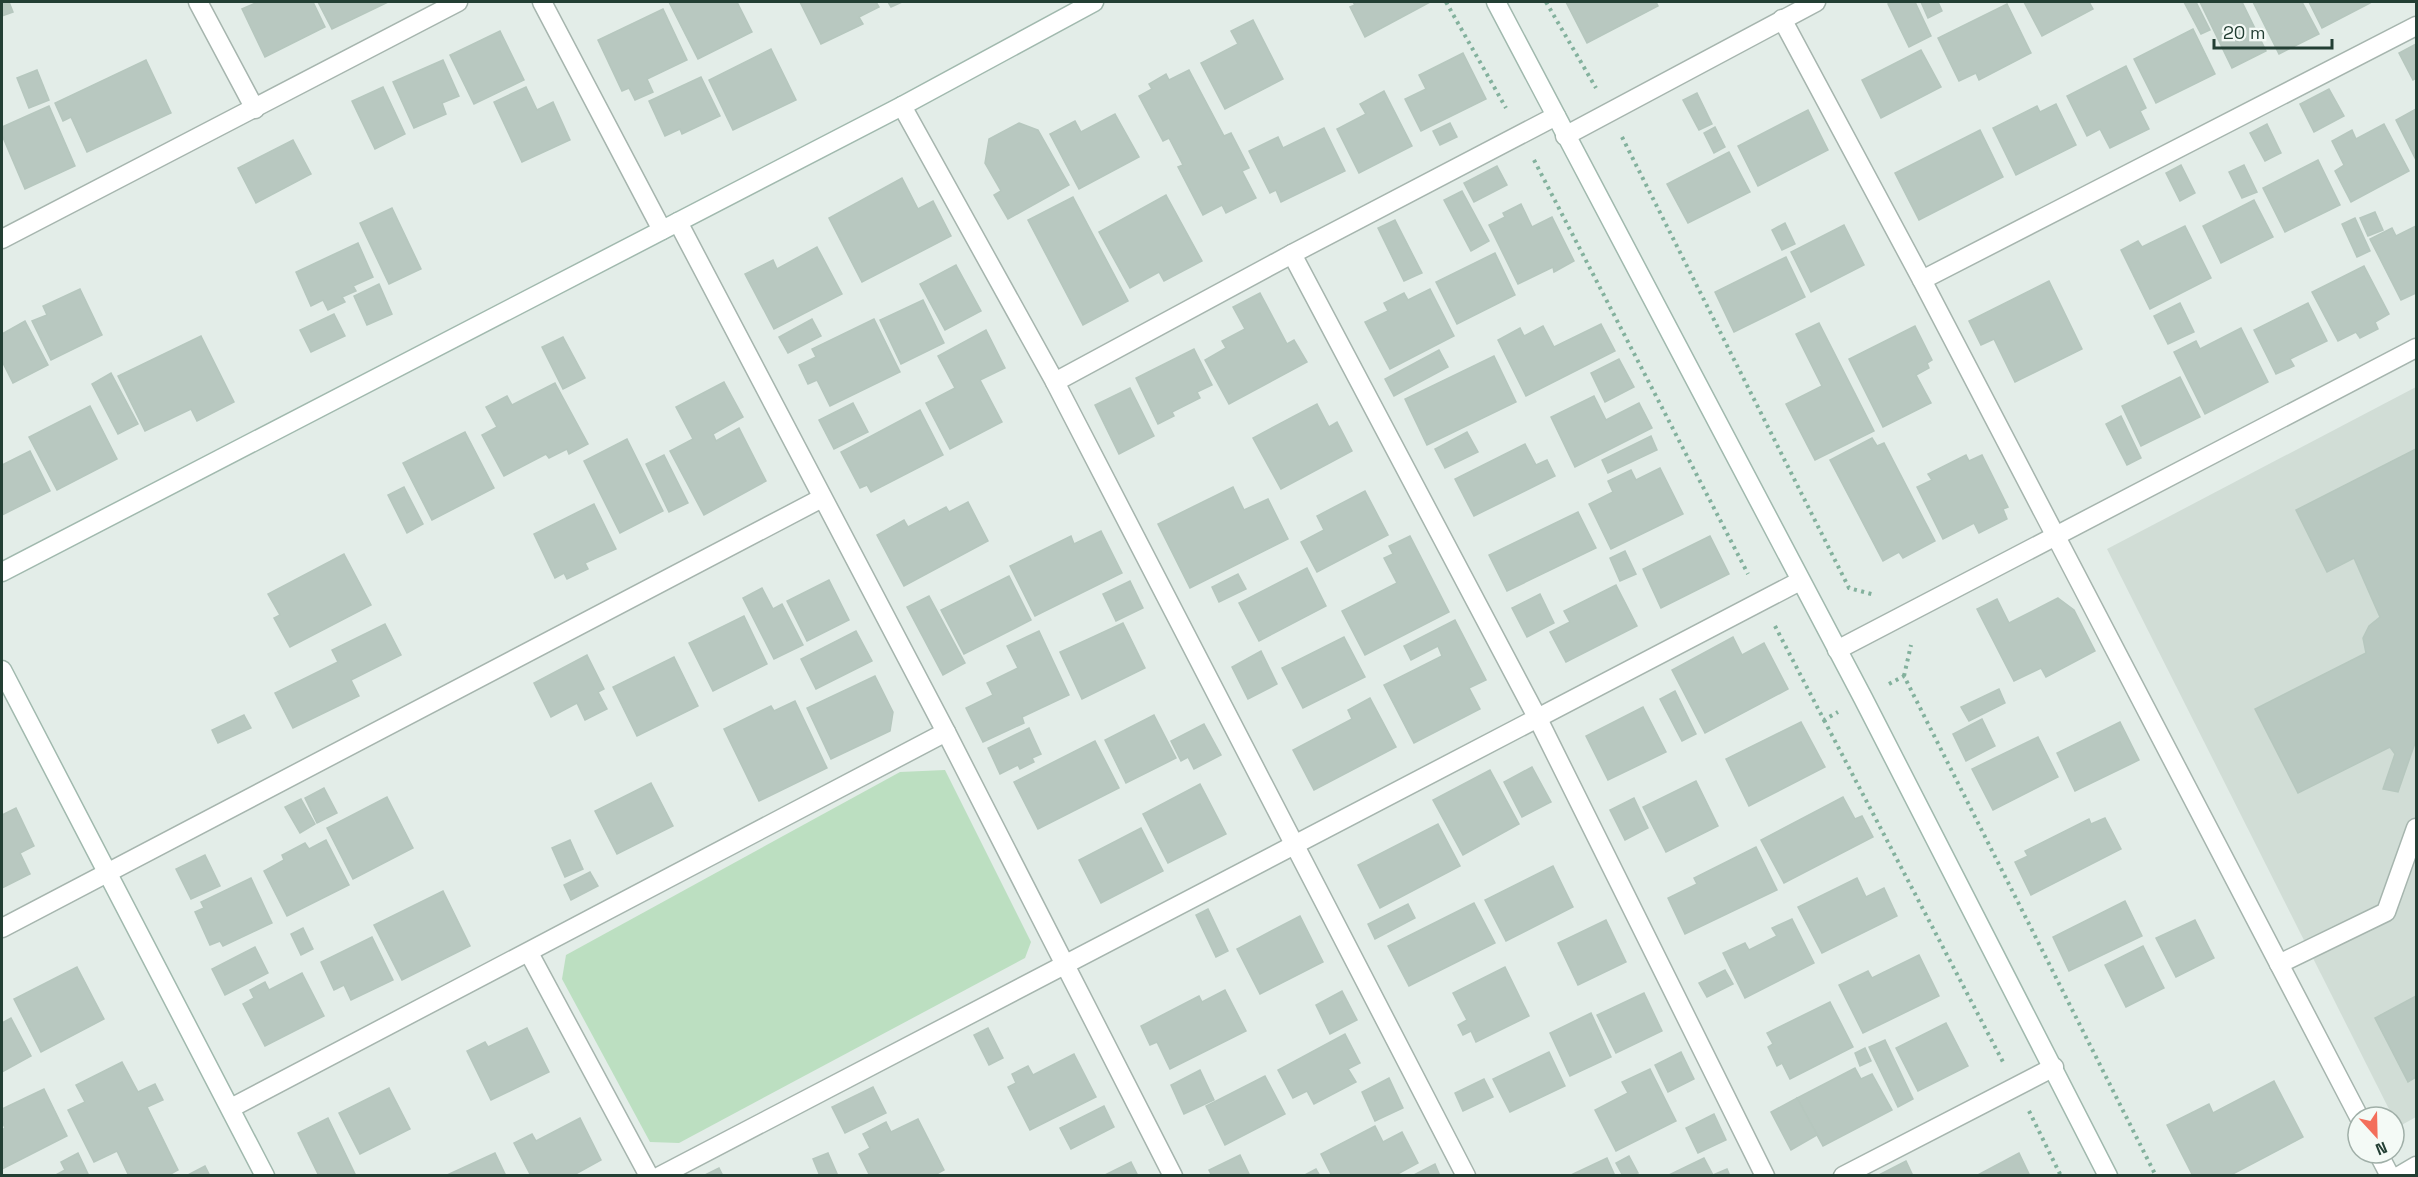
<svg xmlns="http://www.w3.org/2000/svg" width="2418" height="1177" font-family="'Space Grotesk',sans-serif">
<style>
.built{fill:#d1ddd6}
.green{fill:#bcdfc1}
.building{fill:#b8c8c0;stroke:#b6c7be;stroke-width:1.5}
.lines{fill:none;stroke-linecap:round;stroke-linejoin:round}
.lane-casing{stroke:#a6b5ae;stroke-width:21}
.street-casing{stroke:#a6b5ae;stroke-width:21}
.secondary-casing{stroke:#a1b9ae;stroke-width:21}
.path{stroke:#83b19d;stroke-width:4;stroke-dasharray:3 4.5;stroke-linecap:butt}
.lane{stroke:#fff;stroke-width:18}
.street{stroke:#fff;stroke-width:18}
.secondary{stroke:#fff;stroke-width:18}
</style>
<rect width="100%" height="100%" fill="#e3ede8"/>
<polygon class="built" points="2416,387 2416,1117 2398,1127 2107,549"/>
<polygon class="green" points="945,770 1031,942 1025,958 679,1143 650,1142 562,979 566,955 900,772"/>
<g class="building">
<polygon points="2,2 9,2 13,12 2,16"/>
<polygon points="258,2 313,2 325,27 265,57 242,9"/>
<polygon points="318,2 388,2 332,29"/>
<polygon points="669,2 737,2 752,32 698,59"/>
<polygon points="800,2 876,2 879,7 859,17 863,24 821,44"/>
<polygon points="888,2 902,2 891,7"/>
<polygon points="1353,2 1430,2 1365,37 1350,7 1355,5"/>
<polygon points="1566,2 1656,2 1658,6 1587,43"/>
<polygon points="1894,2 1915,2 1931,36 1909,47 1888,4"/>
<polygon points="1921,2 1938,2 1942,11 1928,18"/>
<polygon points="2024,2 2089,2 2093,9 2042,36"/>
<polygon points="2184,2 2196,2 2210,30 2201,34"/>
<polygon points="2200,2 2242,2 2266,51 2232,68"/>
<polygon points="2253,2 2302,2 2319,34 2279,54"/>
<polygon points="2309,2 2369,2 2370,3 2322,28"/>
<polygon points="2007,4 2031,53 1979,80 1976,73 1959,81 1938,38"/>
<polygon points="663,9 687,60 647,79 653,92 635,100 629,88 622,91 598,40"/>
<polygon points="1253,20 1283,79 1225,109 1201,63 1238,44 1231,31"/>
<polygon points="2193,29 2215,74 2156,103 2134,59"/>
<polygon points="500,31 524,80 474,104 450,55"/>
<polygon points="2416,44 2416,78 2413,80 2399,53"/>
<polygon points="771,49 796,100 733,130 709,80"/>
<polygon points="1921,50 1941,87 1881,118 1862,80"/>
<polygon points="1463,53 1486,99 1421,131 1405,99 1426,89 1419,75"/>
<polygon points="146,60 171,113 87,152 71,117 63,121 55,103"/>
<polygon points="443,60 459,96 442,103 446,114 414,128 393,82"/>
<polygon points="2126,66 2146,108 2140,111 2149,129 2110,148 2100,129 2087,136 2067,96"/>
<polygon points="37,70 49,100 29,108 17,78"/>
<polygon points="1189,70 1224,136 1231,133 1249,168 1242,171 1256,198 1226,213 1222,205 1203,215 1178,167 1183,165 1169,138 1163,141 1139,96 1152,89 1149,84 1166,74 1169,80"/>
<polygon points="701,77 720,116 682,134 680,129 665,136 649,101"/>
<polygon points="383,87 405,134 375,149 352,101"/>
<polygon points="526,87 537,110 553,102 570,140 522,162 494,102"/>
<polygon points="2329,89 2344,116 2314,132 2300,104"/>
<polygon points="1384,91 1412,146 1359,173 1337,129 1366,114 1360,104"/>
<polygon points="1697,93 1712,124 1699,130 1683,100"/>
<polygon points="2056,104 2076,145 2016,175 1993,128 2037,106 2040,112"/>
<polygon points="49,106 75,166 25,189 2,135 2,127"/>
<polygon points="2416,109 2416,160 2396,120"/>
<polygon points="1808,110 1828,150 1758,186 1738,146"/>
<polygon points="1115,114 1139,157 1079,189 1050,134 1075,121 1081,132"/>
<polygon points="1019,123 1038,130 1069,185 1008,219 994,195 1001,191 985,163 989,139"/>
<polygon points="1450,123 1457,137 1440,145 1433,131"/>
<polygon points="2267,124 2281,153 2265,161 2250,133"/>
<polygon points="2384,124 2409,171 2351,202 2335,171 2344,165 2332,141 2352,130 2356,139"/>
<polygon points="1715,127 1725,147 1714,153 1704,133"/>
<polygon points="1324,128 1345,171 1281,202 1276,190 1270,193 1249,151 1278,137 1283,148"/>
<polygon points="1980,130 2003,177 1919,220 1895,173"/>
<polygon points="293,140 311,174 256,203 238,168"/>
<polygon points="1729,152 1750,192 1688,223 1667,184"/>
<polygon points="2318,160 2340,205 2285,232 2263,188"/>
<polygon points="2181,165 2195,193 2180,201 2166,173"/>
<polygon points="2244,165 2257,192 2242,198 2229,172"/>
<polygon points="1497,166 1507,185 1474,202 1464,183"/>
<polygon points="902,178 918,209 933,201 951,236 862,282 829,218"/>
<polygon points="1462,191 1489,241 1471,251 1444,200"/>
<polygon points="1166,195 1202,261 1164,281 1159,272 1130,288 1099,232"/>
<polygon points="1073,197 1128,301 1083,325 1028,220"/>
<polygon points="2254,200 2273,237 2221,263 2203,226"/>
<polygon points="1521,204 1532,227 1552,217 1574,261 1554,272 1553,267 1518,284 1489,225 1505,217 1503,213"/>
<polygon points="392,208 421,269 389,284 360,223"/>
<polygon points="2375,212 2383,230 2368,236 2360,218"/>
<polygon points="2355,218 2370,251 2357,257 2342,224"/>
<polygon points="1395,220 1422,273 1404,281 1378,228"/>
<polygon points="1785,223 1795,244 1782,250 1772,230"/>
<polygon points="1844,225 1864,265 1811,292 1791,252"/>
<polygon points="2185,226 2211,278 2150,309 2121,250 2138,241 2142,247"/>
<polygon points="2416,226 2416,293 2401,300 2370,239 2392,228 2396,236"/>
<polygon points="358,243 373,277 353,286 356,291 342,297 345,302 328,310 323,300 311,306 296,272"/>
<polygon points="817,247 842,294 774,329 745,274 773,260 777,269"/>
<polygon points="1495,253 1515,295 1457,324 1436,282"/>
<polygon points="1786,257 1805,297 1734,332 1715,292"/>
<polygon points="956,265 981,311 945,330 920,284"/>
<polygon points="2364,266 2389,314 2375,322 2378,329 2360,338 2356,332 2338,341 2312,292"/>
<polygon points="2049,281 2082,349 2015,382 1994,339 1981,345 1969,321"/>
<polygon points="379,284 392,314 367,325 354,296"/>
<polygon points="80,289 102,335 51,360 32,321 47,315 43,306"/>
<polygon points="1430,289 1454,336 1390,369 1365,322 1388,311 1384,303 1404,293 1408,300"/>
<polygon points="1260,293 1287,344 1294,340 1307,362 1229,404 1205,360 1226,348 1222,341 1245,329 1233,307"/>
<polygon points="923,300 944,343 901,364 880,320"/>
<polygon points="2180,303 2194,332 2168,344 2154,316"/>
<polygon points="2308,303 2327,341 2290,359 2294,366 2276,374 2254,330"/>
<polygon points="334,314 345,336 311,352 300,330"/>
<polygon points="812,319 821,336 788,353 779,337"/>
<polygon points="874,319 900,372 830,406 817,380 808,384 799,365 816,357 812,349"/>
<polygon points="25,321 48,365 13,383 2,361 2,334"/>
<polygon points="1819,323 1874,431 1815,460 1786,404 1822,386 1796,334"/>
<polygon points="1601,324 1615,351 1526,396 1498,340 1520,328 1524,336 1543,326 1554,347"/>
<polygon points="1915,326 1932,360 1927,363 1929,368 1916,375 1931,403 1883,427 1849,359"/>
<polygon points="2241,328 2268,382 2205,414 2174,352 2196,341 2200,349"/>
<polygon points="986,330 1005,368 980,380 1002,422 950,449 926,403 955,388 938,356"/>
<polygon points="201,336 234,402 197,421 191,409 145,431 118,376"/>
<polygon points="563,337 585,378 563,389 542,347"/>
<polygon points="1194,349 1212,385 1197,392 1200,398 1172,412 1174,416 1158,424 1136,378"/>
<polygon points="1439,350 1448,367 1394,396 1385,379"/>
<polygon points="1494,356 1516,402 1427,445 1405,399"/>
<polygon points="1619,359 1634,387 1605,402 1591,373"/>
<polygon points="111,373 138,424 118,434 92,384"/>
<polygon points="2180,377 2200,417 2141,446 2122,406"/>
<polygon points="724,382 743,417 713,434 716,441 739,428 766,481 704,515 670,451 693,439 676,407"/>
<polygon points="555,383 588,444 569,454 567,449 549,458 546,454 504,476 482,435 497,427 486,407 507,396 512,405"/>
<polygon points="1130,388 1154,436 1119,454 1095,405"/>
<polygon points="1594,396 1606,420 1639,403 1652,428 1575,467 1551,417"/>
<polygon points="853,403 868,432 834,449 819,420"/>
<polygon points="1317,404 1329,427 1337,422 1352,451 1281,489 1253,438"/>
<polygon points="90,406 117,459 57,490 29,437"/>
<polygon points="920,410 943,455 871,492 867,485 860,488 841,452"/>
<polygon points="2121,416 2141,458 2127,465 2106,424"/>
<polygon points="465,432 494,488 432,520 403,463"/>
<polygon points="1467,432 1478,452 1445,468 1435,449"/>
<polygon points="1651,436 1657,450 1608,473 1602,460"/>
<polygon points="1872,438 1877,446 1884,443 1935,541 1903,558 1899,552 1883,561 1830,460"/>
<polygon points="627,439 663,511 620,533 584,461"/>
<polygon points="1525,444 1536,465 1547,460 1555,476 1474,516 1455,479"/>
<polygon points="2416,449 2416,740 2398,792 2383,789 2395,754 2390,747 2298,793 2255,709 2366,653 2363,638 2369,626 2380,617 2354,558 2327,572 2296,510"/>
<polygon points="30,451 50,491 2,515 2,465"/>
<polygon points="664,455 688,503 669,512 646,464"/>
<polygon points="1966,455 1969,461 1982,455 2008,507 2003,509 2007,519 1979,533 1974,523 1943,539 1917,487 1932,480 1928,474"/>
<polygon points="1660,468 1683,514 1611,549 1589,504 1613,492 1608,481 1631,470 1636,480"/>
<polygon points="404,487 423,524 407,533 388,495"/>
<polygon points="1233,487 1244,510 1268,499 1288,539 1190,588 1158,524"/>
<polygon points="1365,491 1388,535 1317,572 1301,542 1324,530 1317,516"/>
<polygon points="968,502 988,541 904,586 877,535 904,520 908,527 946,507 949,512"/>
<polygon points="594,504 616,549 585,563 588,569 567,579 564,573 555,578 534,534"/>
<polygon points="1578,512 1596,548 1507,591 1489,555"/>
<polygon points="1101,531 1122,573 1035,616 1010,566 1071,536 1074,544"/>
<polygon points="1410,536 1449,612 1365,655 1342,611 1397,583 1384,558 1393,554 1389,546"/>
<polygon points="1710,536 1729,574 1661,608 1643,569"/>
<polygon points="1625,551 1636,574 1620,581 1610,558"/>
<polygon points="344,554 371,605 290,647 274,618 280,615 268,594"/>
<polygon points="1307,568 1326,606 1259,641 1239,603"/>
<polygon points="1238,574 1246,589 1219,602 1212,587"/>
<polygon points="1009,576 1031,620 964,654 941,610"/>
<polygon points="829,580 849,620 807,641 787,601"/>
<polygon points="1130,581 1143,608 1116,621 1103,594"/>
<polygon points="1616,585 1637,626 1566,662 1550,632 1570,622 1564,611"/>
<polygon points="762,588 773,609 782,604 803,645 774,659 743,598"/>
<polygon points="1540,594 1554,623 1527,637 1512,608"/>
<polygon points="929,596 965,663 943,675 907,607"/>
<polygon points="2058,598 2074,610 2095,651 2046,677 2041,668 2014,681 1977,609 1997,599 2009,623"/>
<polygon points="744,616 767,664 713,691 689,643"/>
<polygon points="1455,620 1486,680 1469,688 1480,709 1414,743 1384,685 1442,656 1438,646 1411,660 1404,646"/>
<polygon points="1123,623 1145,668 1082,699 1060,652"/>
<polygon points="385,624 401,655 351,680 359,696 293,728 275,693 338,662 332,650"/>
<polygon points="856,631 872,661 816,689 801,659"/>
<polygon points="1039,631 1069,695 1022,717 1024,723 983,742 966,708 993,695 987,683 1018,668 1007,646"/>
<polygon points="1344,637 1365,677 1303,708 1282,668"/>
<polygon points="1733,637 1742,655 1764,643 1788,689 1705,733 1672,670"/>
<polygon points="1261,651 1277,684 1248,699 1232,667"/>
<polygon points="587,655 604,689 598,692 607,709 585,720 577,703 551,717 534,683"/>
<polygon points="674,657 698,706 637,736 613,687"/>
<polygon points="875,676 893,712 890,731 831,759 807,708"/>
<polygon points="1999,689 2005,703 1969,721 1961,707"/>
<polygon points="1675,691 1696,734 1682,741 1660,699"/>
<polygon points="1370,698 1396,747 1314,790 1293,750 1352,719 1348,710"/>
<polygon points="795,701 827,768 759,801 724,729 771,706 774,711"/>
<polygon points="1643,707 1666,752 1608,780 1586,736"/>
<polygon points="244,715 251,728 218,743 212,730"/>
<polygon points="1154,715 1176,758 1126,783 1105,740"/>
<polygon points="1982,719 1995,746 1966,761 1953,734"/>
<polygon points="1801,722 1825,767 1749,806 1726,759"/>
<polygon points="2120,722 2139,760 2075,791 2057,753"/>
<polygon points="1204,724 1221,755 1194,769 1188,757 1181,761 1171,741"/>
<polygon points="1029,728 1041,754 1032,758 1034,762 1020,769 1018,765 1000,774 988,748"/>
<polygon points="2038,737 2058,777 1993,810 1972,769"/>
<polygon points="1095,741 1119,788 1038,829 1014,782"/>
<polygon points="1532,767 1551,802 1522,817 1504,782"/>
<polygon points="1490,770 1519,824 1463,855 1433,800"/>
<polygon points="1696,781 1718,826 1666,852 1643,807"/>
<polygon points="651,783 673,826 617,854 595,811"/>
<polygon points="1200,784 1226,834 1168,863 1143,814"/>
<polygon points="324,788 337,813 317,823 305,798"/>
<polygon points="387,797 413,848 353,879 327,828"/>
<polygon points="1843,797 1855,819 1862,816 1873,837 1784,883 1761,840"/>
<polygon points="1634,798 1648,828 1625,840 1610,810"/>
<polygon points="301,799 315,824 300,833 285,807"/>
<polygon points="16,808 34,846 20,853 30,874 2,888 2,815"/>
<polygon points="2105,818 2121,849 2031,895 2015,862 2028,856 2025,851 2089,819 2091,824"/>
<polygon points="1438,824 1460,866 1380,908 1358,865"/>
<polygon points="1141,828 1163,871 1101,903 1079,860"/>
<polygon points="326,840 349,885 287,916 264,871 284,860 282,855 305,843 309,849"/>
<polygon points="570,840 583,869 565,877 552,848"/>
<polygon points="1756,847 1777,890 1685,934 1668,898 1697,884 1694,878"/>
<polygon points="205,855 220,886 191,899 176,869"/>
<polygon points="1553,866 1573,907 1506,941 1485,900"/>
<polygon points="590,872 598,886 571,900 564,885"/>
<polygon points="251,878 272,923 223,946 220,941 210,945 195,912 204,908 201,902"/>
<polygon points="1857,878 1866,897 1884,888 1897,916 1822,953 1798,907"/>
<polygon points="443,891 470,946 402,980 374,925"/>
<polygon points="2125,901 2142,936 2069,971 2053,937"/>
<polygon points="1474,903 1495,943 1409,986 1388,946"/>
<polygon points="1408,904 1415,918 1375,939 1368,924"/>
<polygon points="1208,909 1228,951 1216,957 1196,915"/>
<polygon points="1300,916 1323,962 1260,994 1237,949"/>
<polygon points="1792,919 1814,963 1745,998 1723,953 1745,943 1749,950 1777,936 1772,928"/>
<polygon points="1606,920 1626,962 1578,985 1558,943"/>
<polygon points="2195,920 2214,958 2176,977 2156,938"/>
<polygon points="303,928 313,949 301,955 291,934"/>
<polygon points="372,937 393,980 351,1000 344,985 334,990 321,962"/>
<polygon points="2143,946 2164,988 2126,1007 2105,965"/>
<polygon points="255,947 268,973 225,995 212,969"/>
<polygon points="1919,955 1939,996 1863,1033 1839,985 1868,971 1872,978"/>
<polygon points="77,967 104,1019 41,1052 14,999"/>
<polygon points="1505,967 1529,1016 1476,1042 1471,1031 1463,1035 1458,1025 1467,1020 1453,993"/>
<polygon points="1725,970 1733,984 1707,997 1699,983"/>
<polygon points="302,973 324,1016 265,1046 243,1004 254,998 250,990 265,982 269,990"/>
<polygon points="1225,990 1246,1031 1170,1069 1157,1042 1150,1045 1141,1026 1199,996 1202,1002"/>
<polygon points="1342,991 1357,1020 1330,1034 1316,1005"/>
<polygon points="1644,993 1662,1031 1616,1053 1597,1015"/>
<polygon points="2416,996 2416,1077 2408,1082 2375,1018"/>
<polygon points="1830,1002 1853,1047 1790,1079 1782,1063 1777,1066 1768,1047 1773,1044 1767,1033"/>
<polygon points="1591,1013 1611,1057 1570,1076 1550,1033"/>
<polygon points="11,1018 31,1056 2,1072 2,1023"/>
<polygon points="1946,1023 1968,1066 1918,1091 1896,1048"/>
<polygon points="527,1028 549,1072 491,1100 467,1051 485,1042 488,1047"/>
<polygon points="988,1028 1003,1058 989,1065 974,1035"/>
<polygon points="1345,1034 1360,1063 1348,1069 1356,1082 1314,1104 1307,1091 1293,1098 1278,1070"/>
<polygon points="1885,1040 1913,1099 1898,1107 1869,1047"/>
<polygon points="1865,1048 1871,1061 1860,1066 1855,1053"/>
<polygon points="1549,1052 1565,1086 1510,1112 1493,1079"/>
<polygon points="1681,1052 1694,1079 1668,1092 1655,1065"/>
<polygon points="1074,1054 1096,1097 1030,1130 1008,1087 1016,1083 1012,1074 1028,1066 1033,1075"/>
<polygon points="122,1062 138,1092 155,1084 163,1100 147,1107 178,1170 167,1176 129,1176 117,1151 94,1162 68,1110 85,1102 76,1085"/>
<polygon points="1855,1068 1861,1079 1872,1074 1892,1110 1823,1146 1797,1098"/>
<polygon points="1650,1069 1676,1121 1616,1151 1595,1110 1628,1093 1622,1082"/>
<polygon points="1200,1070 1214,1100 1184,1114 1171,1085"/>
<polygon points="1265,1076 1285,1114 1225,1145 1206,1106"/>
<polygon points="1389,1078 1403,1108 1375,1121 1362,1092"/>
<polygon points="1484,1079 1493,1097 1463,1111 1455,1093"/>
<polygon points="2274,1081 2303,1137 2229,1176 2193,1176 2167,1125 2209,1104 2213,1113"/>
<polygon points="873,1087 886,1113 845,1133 832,1107"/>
<polygon points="389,1088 410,1129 360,1154 339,1113"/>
<polygon points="44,1089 67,1136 2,1169 2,1130 5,1128 2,1121 2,1109"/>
<polygon points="1797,1098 1817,1135 1791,1150 1771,1112"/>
<polygon points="1104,1106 1114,1127 1071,1149 1060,1128"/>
<polygon points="1714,1114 1726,1140 1698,1153 1686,1128"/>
<polygon points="328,1118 356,1176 319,1176 298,1133"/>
<polygon points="580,1118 601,1160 572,1176 531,1176 514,1143 532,1134 536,1141"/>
<polygon points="918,1119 944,1170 933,1176 870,1176 859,1154 870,1148 863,1134 886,1122 891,1132"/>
<polygon points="1375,1126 1383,1142 1402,1132 1418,1163 1394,1176 1332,1176 1321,1154"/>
<polygon points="78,1153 89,1176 54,1176 65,1170 61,1162"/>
<polygon points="495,1153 506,1176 445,1176"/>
<polygon points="828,1153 838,1176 820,1176 813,1159"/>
<polygon points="2019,1153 2030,1176 1976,1176"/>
<polygon points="1240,1155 1250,1176 1212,1176 1209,1170"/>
<polygon points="1629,1156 1638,1173 1623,1176 1616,1163"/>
<polygon points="1607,1158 1615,1176 1569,1176"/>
<polygon points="1704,1158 1713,1175 1727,1169 1730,1176 1667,1176"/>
<polygon points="1906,1161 1913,1176 1877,1176"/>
<polygon points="1131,1162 1138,1176 1103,1176"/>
<polygon points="1435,1164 1440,1176 1412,1176"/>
<polygon points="205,1166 210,1176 186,1176"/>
<polygon points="719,1168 723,1176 703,1176"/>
<polygon points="1316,1169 1320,1176 1303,1176"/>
</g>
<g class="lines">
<defs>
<polyline id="lane" points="2279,964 2386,912 2416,828"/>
<g id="street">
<polyline points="198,2 255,109"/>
<polyline points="542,2 662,230"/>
<polyline points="1782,19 1922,280 2359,1117"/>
<polyline points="902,106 1055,382 1466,1176"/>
<polyline points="1565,136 1816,2"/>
<polyline points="678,222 946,732 1173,1176"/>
<polyline points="2,239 458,2"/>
<polyline points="1292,254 1538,719 1765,1176"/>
<polyline points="1922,280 2416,26"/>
<polyline points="1055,382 1292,254 1556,116"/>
<polyline points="1837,650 2416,348"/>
<polyline points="2,928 822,498"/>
<polyline points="529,953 649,1176"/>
<polyline points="231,1108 946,732"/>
<polyline points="2378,1153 2390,1176"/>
<polyline points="660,1176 1800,581"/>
<polyline points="1843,1176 2054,1067"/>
<polyline points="2399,1176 2416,1166"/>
</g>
<g id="secondary">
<polyline points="1496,2 1863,698 2108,1176"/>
<polyline points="2,572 902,106 1094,2"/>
<polyline points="2,670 265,1176"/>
</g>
</defs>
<use href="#lane" class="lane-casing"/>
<use href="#street" class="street-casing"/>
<use href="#secondary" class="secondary-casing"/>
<g class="path">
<polyline points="1446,2 1506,108"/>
<polyline points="1546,2 1596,88"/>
<polyline points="1622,137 1849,588 1875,595"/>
<polyline points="1534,160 1748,574"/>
<polyline points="1775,626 1824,720 1838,712"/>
<polyline points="1904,676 1911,645"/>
<polyline points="1889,684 1904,676 2156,1176"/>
<polyline points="1824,720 2003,1062"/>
<polyline points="2029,1111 2061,1176"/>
</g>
<use href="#lane" class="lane"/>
<use href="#street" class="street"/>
<use href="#secondary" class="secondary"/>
</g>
<rect width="2418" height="1177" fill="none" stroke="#233f34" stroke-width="6"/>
<g transform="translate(2376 1135) rotate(158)"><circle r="28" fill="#f4faf6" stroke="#a0afa8" stroke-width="1.5"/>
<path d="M0-4.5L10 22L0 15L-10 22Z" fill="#f36e5b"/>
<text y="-9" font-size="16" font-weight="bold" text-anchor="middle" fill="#233f34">N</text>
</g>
<path d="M2214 39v9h118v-9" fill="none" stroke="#233f34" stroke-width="3"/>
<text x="2223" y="39" font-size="18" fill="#233f34" stroke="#f4faf6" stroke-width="4.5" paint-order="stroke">20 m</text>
</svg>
